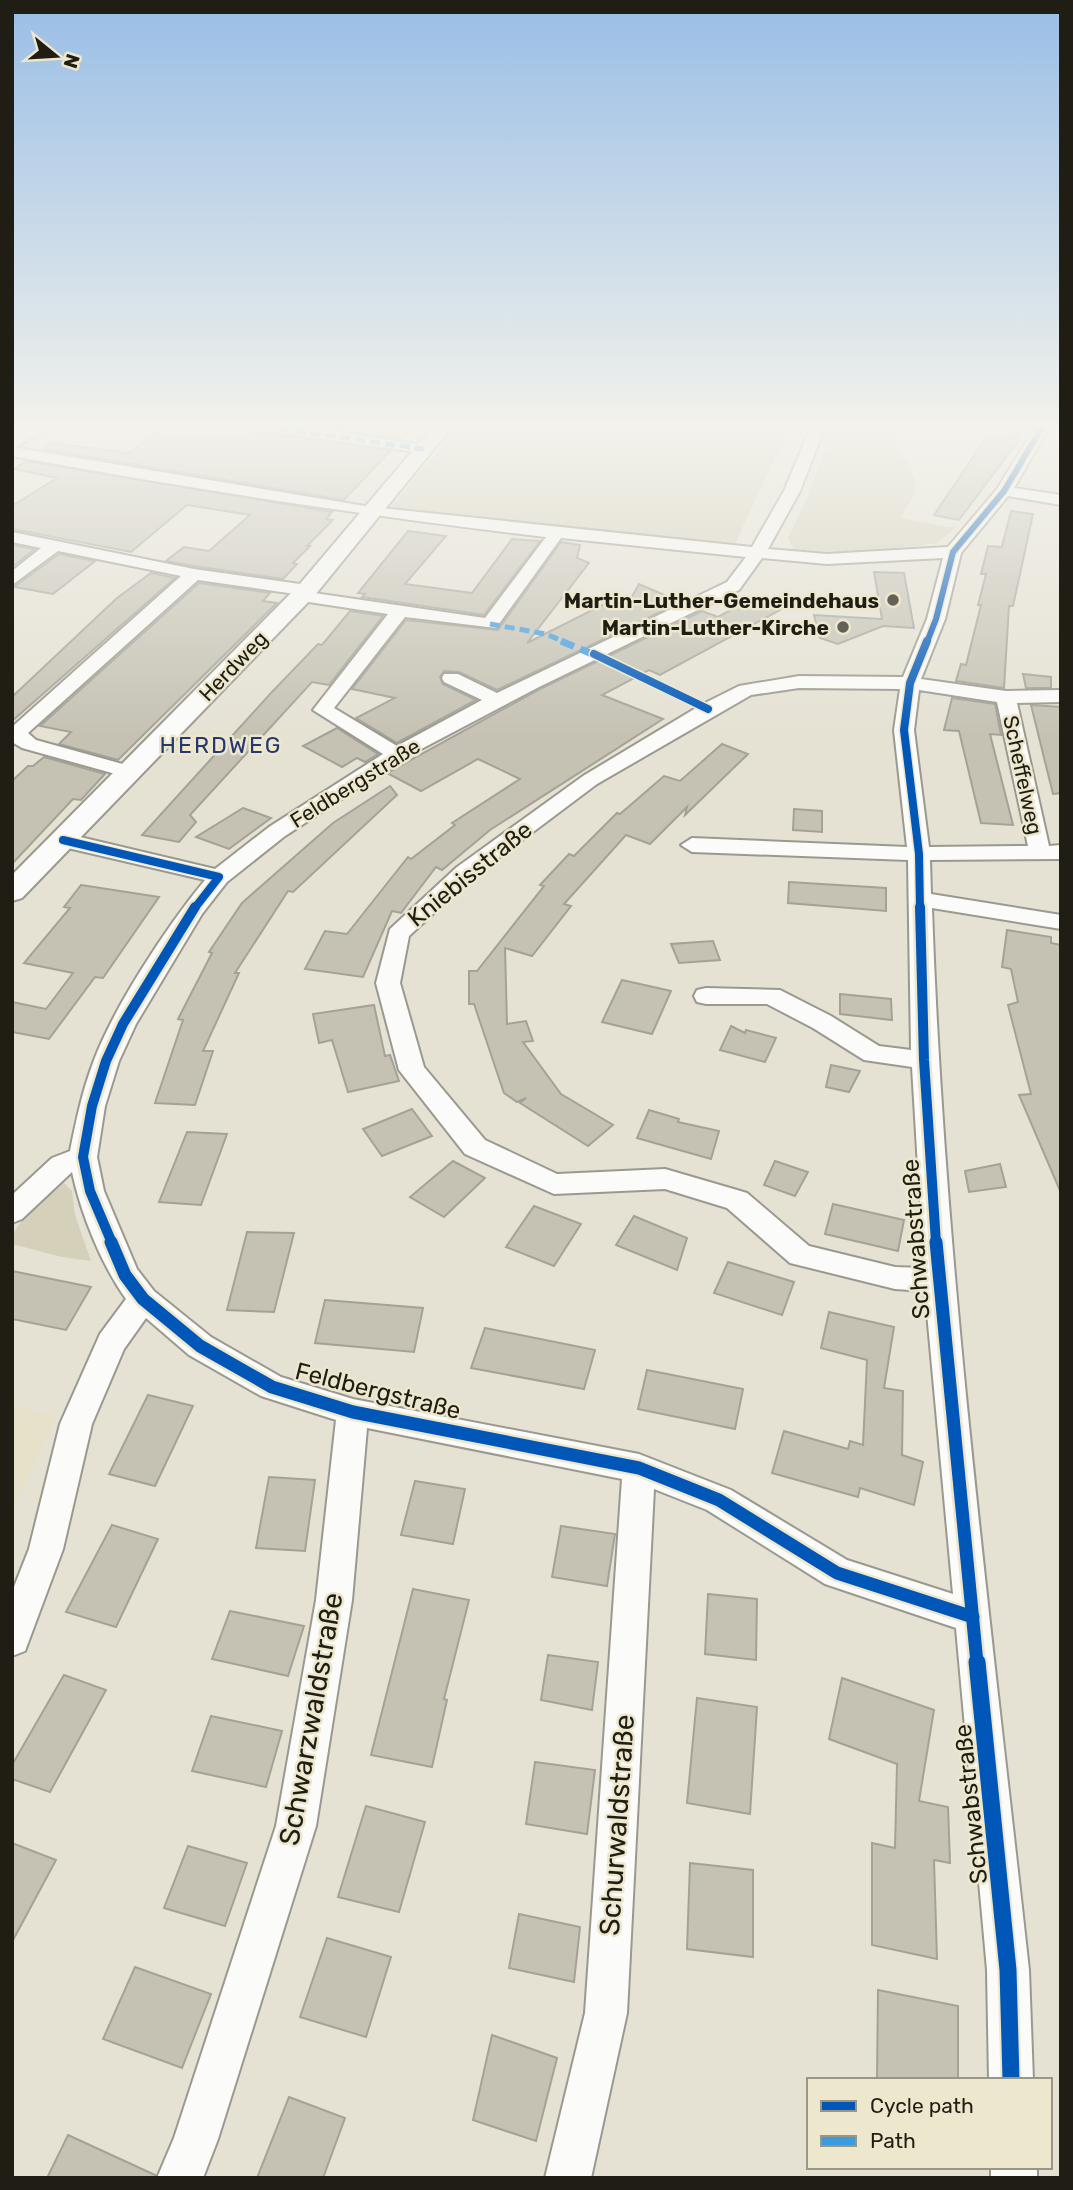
<svg xmlns="http://www.w3.org/2000/svg" width="1073" height="2190" font-family="Rubik,sans-serif">
<style>
.built{fill:#e6e1c8}
.green{fill:#d4d0ba}
.building{fill:#c5c2b4;stroke:#a4a298;stroke-width:2}
.lines{fill:none;stroke-linecap:round;stroke-linejoin:round}
.minor-casing{stroke:#9b998f;stroke-width:4}
.tertiary-casing{stroke:#9b998f;stroke-width:4}
.minor{fill:#fbfbf9;fill-rule:evenodd}
.tertiary{fill:#fbfbf9;fill-rule:evenodd}
.quiet-far1{stroke:#3c9bde;stroke-width:5;stroke-dasharray:10 5;stroke-linecap:butt}
.quiet{stroke:#3c9bde;stroke-width:7;stroke-dasharray:14 7;stroke-linecap:butt}
.cycleway-far4-casing{stroke:#ece7cd;stroke-width:9}
.cycleway-far3-casing{stroke:#ece7cd;stroke-width:11}
.cycleway-far2-casing{stroke:#ece7cd;stroke-width:15}
.cycleway-far1-casing{stroke:#ece7cd;stroke-width:18}
.cycleway-casing{stroke:#ece7cd;stroke-width:21}
.cycleway-far4{stroke:#0057b8;stroke-width:6}
.cycleway-far3{stroke:#0057b8;stroke-width:8}
.cycleway-far2{stroke:#0057b8;stroke-width:10}
.cycleway-far1{stroke:#0057b8;stroke-width:13}
.cycleway{stroke:#0057b8;stroke-width:17}
.poi-dot{fill:#646257;stroke:#ece7cd;stroke-width:2.5}
.labels{text-anchor:middle;dominant-baseline:central;stroke-width:5;stroke-linejoin:round;paint-order:stroke}
.far-poi-label{font-size:21px;font-weight:bold;fill:#1f1d14;stroke:#ece7cd;text-anchor:end}
.far-street-label{font-size:21px;fill:#1f1d14;stroke:#ece7cd}
.far-quarter-label{font-size:23px;letter-spacing:2px;fill:#273770;stroke:#ece7cd}
.street-label{font-size:24px;fill:#1f1d14;stroke:#ece7cd}
.near-street-label{font-size:28px;fill:#1f1d14;stroke:#ece7cd}
</style>
<rect width="100%" height="100%" fill="#e5e2d4"/>
<polygon class="built" points="12,1406 56,1416 12,1512"/>
<g class="green">
<polygon points="456,429 785,429 783,441 734,546 390,508"/>
<polygon points="832,429 889,429 915,480 914,495 901,518 947,527 958,526 937,543 864,553 794,550 788,538 810,492"/>
<path d="M64,1183L72,1191L75,1215L91,1261L62,1257L12,1244C12,1220 47,1198 64,1183Z"/>
</g>
<g class="building">
<polygon points="163,429 235,429 390,451 344,500 43,449 53,443 128,453"/>
<polygon points="334,429 412,429 402,439"/>
<polygon points="992,429 1021,429 1014,440 1018,441 959,520 934,515"/>
<polygon points="26,461 332,512 326,519 333,520 307,546 310,546 293,563 297,564 283,579 194,566 166,561 184,547 209,551 250,515 187,505 131,552 12,529 12,506 57,478 14,469"/>
<polygon points="1011,511 1033,514 1013,606 1009,606 1004,688 956,681 961,664 966,665 981,605 978,605 986,574 981,574 988,546 1002,547"/>
<polygon points="408,531 446,536 405,584 472,593 512,539 540,541 484,615 362,597 365,594 358,593"/>
<polygon points="561,542 580,545 577,558 589,563 527,643 608,602 625,609 639,584 681,602 497,690 459,672 444,671 440,677 443,684 476,700 397,743 356,718 395,698 352,689 406,620 498,630"/>
<polygon points="12,545 35,549 12,567"/>
<polygon points="59,554 95,561 53,594 14,587"/>
<polygon points="874,572 904,573 914,628 883,626 838,644 820,638 814,615 882,619"/>
<polygon points="151,573 175,578 12,721 12,697 117,598"/>
<polygon points="199,583 270,593 263,601 277,603 118,760 59,744 71,732 40,726"/>
<polygon points="749,600 780,610 660,675 649,670 602,695 663,719 490,830 442,870 436,867 401,913 392,911 363,977 305,969 325,931 347,934 408,857 411,859 455,825 452,823 520,779 478,759 421,791 387,773 540,689 702,611 718,617"/>
<polygon points="350,611 383,616 329,685 312,682 190,815 196,822 179,842 142,835 271,693 318,644 322,645"/>
<polygon points="1023,674 1051,677 1051,688 1026,688"/>
<polygon points="952,698 995,704 1001,735 990,734 1013,825 981,823 959,731 944,730"/>
<polygon points="1031,705 1061,707 1061,793 1053,794"/>
<polygon points="337,728 378,754 365,762 357,758 342,767 303,746"/>
<polygon points="722,744 748,754 685,815 687,807 650,844 626,835 564,904 571,906 532,956 505,948 507,1024 526,1021 533,1041 523,1042 561,1094 613,1125 588,1146 520,1103 526,1098 517,1102 504,1093 474,1004 469,1004 469,971 477,971 544,886 540,885 569,854 574,856 617,813 620,814 664,776 680,781"/>
<polygon points="44,757 105,774 81,800 73,799 12,864 12,781 28,766 33,766"/>
<polygon points="390,786 397,795 293,892 288,891 235,973 239,973 203,1051 213,1051 195,1105 155,1103 183,1020 178,1019 212,953 209,952 242,903 333,823"/>
<polygon points="243,808 271,818 229,849 196,837"/>
<polygon points="794,809 822,811 822,832 793,830"/>
<polygon points="789,882 886,888 886,911 788,903"/>
<polygon points="81,885 159,897 103,978 95,977 49,1039 12,1032 12,1002 46,1009 73,973 24,963 70,908 64,907"/>
<polygon points="1007,930 1051,937 1051,943 1061,945 1061,1193 1019,1095 1031,1094 1008,1005 1018,1002 1011,969 1002,967"/>
<polygon points="713,941 720,960 679,963 671,944"/>
<polygon points="622,980 671,991 652,1034 602,1022"/>
<polygon points="840,994 891,999 892,1020 840,1014"/>
<polygon points="374,1005 385,1056 390,1055 399,1081 348,1092 332,1040 319,1043 313,1014"/>
<polygon points="731,1026 745,1033 746,1030 776,1038 765,1062 720,1050"/>
<polygon points="831,1065 860,1071 849,1092 826,1087"/>
<polygon points="412,1109 432,1136 382,1156 363,1129"/>
<polygon points="649,1110 679,1119 678,1122 719,1131 711,1159 637,1138"/>
<polygon points="187,1132 227,1134 201,1205 159,1202"/>
<polygon points="453,1161 485,1178 444,1217 410,1197"/>
<polygon points="775,1161 808,1172 795,1196 764,1185"/>
<polygon points="1000,1164 1006,1187 969,1192 965,1171"/>
<polygon points="833,1204 904,1220 898,1251 825,1234"/>
<polygon points="534,1206 581,1224 554,1266 506,1247"/>
<polygon points="634,1216 687,1238 677,1270 616,1245"/>
<polygon points="247,1232 294,1233 274,1312 227,1310"/>
<polygon points="728,1262 794,1282 782,1315 714,1293"/>
<polygon points="12,1271 91,1287 66,1330 12,1319"/>
<polygon points="325,1300 423,1308 414,1352 315,1343"/>
<polygon points="829,1312 894,1327 884,1388 903,1391 902,1455 923,1462 914,1505 860,1488 858,1497 772,1473 784,1431 848,1449 850,1441 863,1445 867,1360 821,1348"/>
<polygon points="485,1328 595,1350 584,1389 471,1368"/>
<polygon points="647,1370 743,1389 735,1429 638,1409"/>
<polygon points="148,1395 193,1406 155,1486 109,1474"/>
<polygon points="269,1477 315,1480 305,1551 256,1548"/>
<polygon points="415,1481 465,1489 453,1544 401,1535"/>
<polygon points="112,1525 158,1539 116,1627 66,1612"/>
<polygon points="561,1526 615,1534 607,1586 552,1577"/>
<polygon points="413,1589 469,1600 444,1699 447,1700 432,1767 371,1755"/>
<polygon points="708,1594 757,1599 756,1660 705,1654"/>
<polygon points="230,1611 304,1626 288,1676 212,1659"/>
<polygon points="548,1655 598,1662 592,1710 541,1700"/>
<polygon points="64,1675 106,1690 50,1792 12,1779 12,1765"/>
<polygon points="842,1678 934,1710 919,1801 948,1807 950,1863 934,1860 937,1959 872,1945 872,1843 895,1848 897,1764 829,1739"/>
<polygon points="697,1698 757,1707 750,1814 687,1803"/>
<polygon points="211,1716 282,1731 266,1787 192,1771"/>
<polygon points="535,1762 595,1770 587,1834 526,1824"/>
<polygon points="366,1806 425,1822 399,1912 338,1897"/>
<polygon points="12,1843 56,1860 12,1942"/>
<polygon points="188,1846 247,1863 225,1926 164,1908"/>
<polygon points="690,1863 753,1870 753,1957 687,1949"/>
<polygon points="519,1914 580,1927 574,1982 509,1968"/>
<polygon points="327,1938 391,1957 366,2037 300,2017"/>
<polygon points="135,1967 211,1994 182,2068 103,2039"/>
<polygon points="878,1990 958,2006 958,2080 877,2080"/>
<polygon points="492,2035 557,2058 536,2141 473,2120"/>
<polygon points="289,2097 345,2118 323,2178 257,2178"/>
<polygon points="68,2135 155,2175 155,2178 47,2178"/>
</g>
<g class="lines">
<defs>
<g id="minor">
<polygon points="274,429 314,429 424,445 431,449 424,453 281,433"/>
<path d="M810,429H824L800,491L768,549L827,554L948,547L997,489L1034,429H1048L1014,488L1061,495V505L1008,496L961,553L945,619L921,679L1006,691L1061,690V702L1017,703L1049,846L1061,845V859L930,860L931,894L1061,915V929L932,908C944,1263 990,1616 1029,1970L1033,2080H989L987,1970L956,1628L825,1584L707,1510L654,1489L627,2013L591,2178H545L585,2013L622,1479L367,1428L352,1600L316,1826L218,2139L203,2178H157L174,2138L276,1826L316,1600L336,1420L261,1396L189,1355L146,1318L124,1349L92,1424L63,1549L25,1651L12,1656V1592L29,1549L60,1424L100,1334L126,1299C101,1264 81,1214 72,1172L22,1219L12,1223V1195L52,1158L70,1151C76,1121 82,1092 93,1063C113,1008 167,926 205,880L55,845L52,840L63,833L215,869L269,827L383,754L313,710L388,614L302,601L296,600L295,594L198,580L28,733L36,740L137,768L140,772L130,778L22,748L12,742V727L181,576L58,551L12,585V571L41,548L12,542V532L194,569L307,585L313,586L314,593L485,618L546,537C367,516 190,489 12,456V447L371,507L752,547L784,491ZM561,538L746,557L727,582L497,693L458,674H444L442,678L444,682L482,700L397,746L334,708L405,617L496,628ZM762,558L827,564L943,558L927,619L903,677L799,676L739,686L701,705L583,776L457,867L390,929L376,983L399,1070L465,1154L554,1194L665,1189L727,1208L790,1263L895,1289L925,1291L953,1594L847,1560L731,1490L639,1454L353,1399L281,1377L211,1337L154,1291L137,1269L104,1191L97,1157L105,1106L119,1061L136,1024L202,914L227,882L285,836L408,756L539,687L739,590ZM799,688L900,689L894,730L907,847L692,838L681,845L692,852L908,860L911,1050L879,1046L831,1016L780,990L706,988L697,990L694,996L697,1002L706,1004H767L813,1028L864,1060L912,1067L924,1268L895,1267L809,1246L747,1193L737,1190L665,1169L557,1174L485,1140L424,1067L400,983L409,936L473,877L597,784L751,695ZM919,690L997,702L1028,846L929,847L914,730Z"/>
<rect x="991" y="2167" width="46" height="11"/>
</g>
<g id="tertiary">
<polygon points="23,429 46,429 12,449 12,435"/>
<polygon points="431,429 450,429 315,595 22,898 12,901 12,875 299,585"/>
</g>
</defs>
<use href="#minor" class="minor-casing"/>
<use href="#tertiary" class="tertiary-casing"/>
<use href="#minor" class="minor"/>
<use href="#tertiary" class="tertiary"/>
<g class="quiet-far1">
<polyline points="281,429 424,449"/>
<polyline points="490,624 546,634 565,642"/>
</g>
<polyline class="quiet" points="561,641 597,656"/>
<defs>
<polyline id="cycleway-far4" points="927,642 936,619 953,552 1004,491 1041,429"/>
<g id="cycleway-far3">
<polyline points="594,654 708,709"/>
<polyline points="63,840 219,877 194,909"/>
<polyline points="920,909 919,854 904,730 910,683 927,641"/>
</g>
<g id="cycleway-far2">
<polyline points="920,907 924,1060 936,1243"/>
<polyline points="112,1243 90,1191 83,1157 92,1106 106,1061 123,1024 195,907"/>
</g>
<g id="cycleway-far1">
<polyline points="111,1242 125,1275 143,1299 200,1346 272,1387 353,1412 639,1468 719,1500 837,1573 973,1617"/>
<polyline points="936,1242 977,1663"/>
</g>
<polyline id="cycleway" points="977,1662 1008,1970 1011,2080"/>
</defs>
<use href="#cycleway-far4" class="cycleway-far4-casing"/>
<use href="#cycleway-far3" class="cycleway-far3-casing"/>
<use href="#cycleway-far2" class="cycleway-far2-casing"/>
<use href="#cycleway-far1" class="cycleway-far1-casing"/>
<use href="#cycleway" class="cycleway-casing"/>
<use href="#cycleway-far4" class="cycleway-far4"/>
<use href="#cycleway-far3" class="cycleway-far3"/>
<use href="#cycleway-far2" class="cycleway-far2"/>
<use href="#cycleway-far1" class="cycleway-far1"/>
<use href="#cycleway" class="cycleway"/>
</g>
<linearGradient id="sky" x2="0" y2="1"><stop stop-color="#99bee6"/><stop offset="0.58" stop-color="#f3f2ec"/><stop offset="1" stop-color="#f3f2ec" stop-opacity="0"/></linearGradient>
<rect width="1073" height="736" fill="url(#sky)"/>
<g class="poi-dot">
<circle cx="893" cy="600" r="7"/>
<circle cx="843" cy="627" r="7"/>
</g>
<g class="labels">
<g class="far-poi-label">
<text x="879" y="600">Martin-Luther-Gemeindehaus</text>
<text x="829" y="627">Martin-Luther-Kirche</text>
</g>
<g class="far-street-label">
<text transform="translate(233 666) rotate(-46)">Herdweg</text>
<text transform="translate(1023 775) rotate(78)">Scheffelweg</text>
<text transform="translate(355 783) rotate(-32)">Feldbergstraße</text>
</g>
<g class="far-quarter-label">
<text x="221" y="745">HERDWEG</text>
</g>
<g class="street-label">
<text transform="translate(470 874) rotate(-39)">Kniebisstraße</text>
<text transform="translate(916 1239) rotate(-94)">Schwabstraße</text>
<text transform="translate(378 1391) rotate(14)">Feldbergstraße</text>
<text transform="translate(971 1804) rotate(-96)">Schwabstraße</text>
</g>
<g class="near-street-label">
<text transform="translate(311 1719) rotate(-80)">Schwarzwaldstraße</text>
<text transform="translate(617 1825) rotate(-86)">Schurwaldstraße</text>
</g>
</g>
<rect width="1073" height="2190" fill="none" stroke="#1f1d14" stroke-width="28"/>
<rect x="807" y="2078" width="245" height="91" fill="#ece7cd" stroke="#9a9683" stroke-width="2"/>
<rect x="821" y="2101" width="35" height="10" fill="#0057b8" stroke="#9a9683" stroke-width="2"/>
<text x="870" y="2113" font-size="21" fill="#1f1d14">Cycle path</text>
<rect x="821" y="2136" width="35" height="10" fill="#3c9bde" stroke="#9a9683" stroke-width="2"/>
<text x="870" y="2148" font-size="21" fill="#1f1d14">Path</text>
<g transform="translate(56 56) rotate(108)" stroke="#ece7cd" stroke-width="5" paint-order="stroke">
<path d="M0-5L12 26L0 18L-12 26Z" fill="#1f1d14"/>
<text y="-10" font-size="19" font-weight="bold" text-anchor="middle" fill="#1f1d14">N</text>
</g>
</svg>
